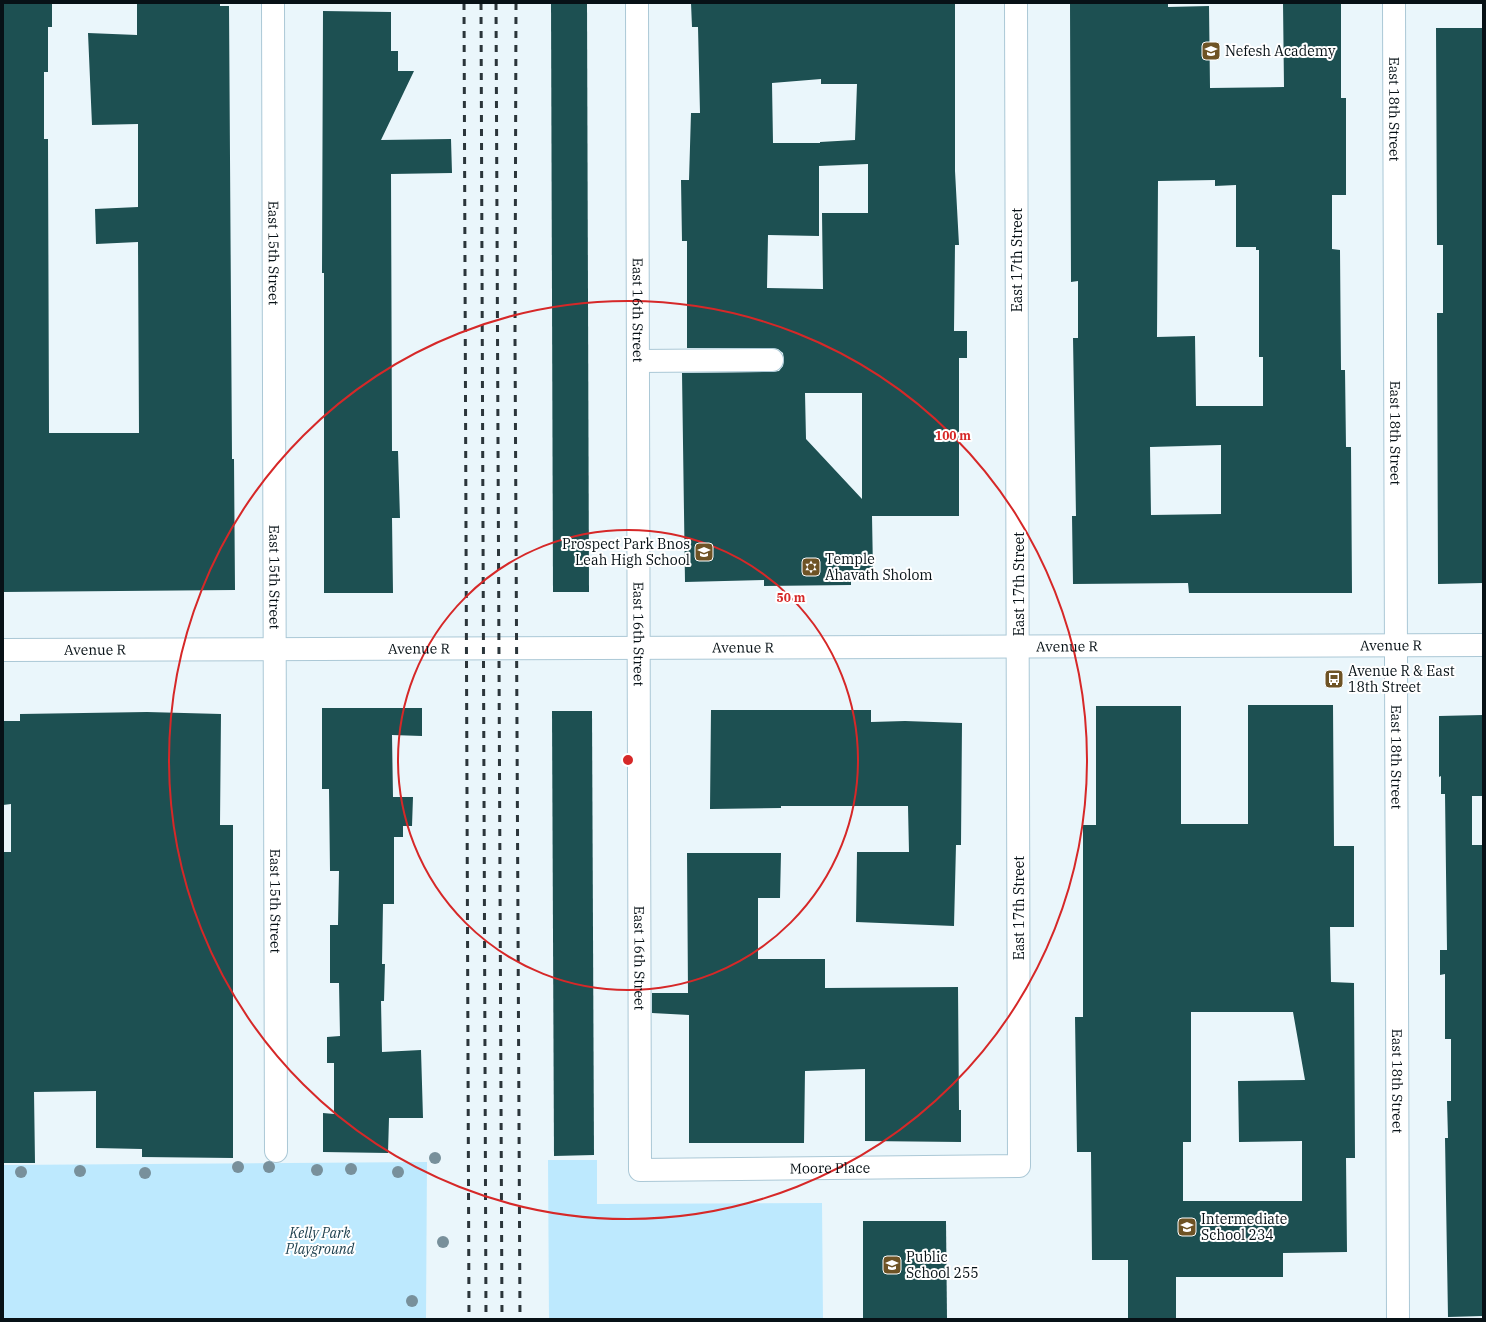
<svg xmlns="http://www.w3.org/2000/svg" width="1486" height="1322" font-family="'IBM Plex Serif',serif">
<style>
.green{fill:#bde9fe}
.building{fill:#1d5052;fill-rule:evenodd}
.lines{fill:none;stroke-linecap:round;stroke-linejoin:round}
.minor-casing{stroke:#abc8d6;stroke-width:24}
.minor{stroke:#fff;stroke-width:22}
.rail{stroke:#2b353a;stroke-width:3;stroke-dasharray:7 7;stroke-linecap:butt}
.tree{fill:#78909b}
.ring{fill:none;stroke:#d62828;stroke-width:2}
.labels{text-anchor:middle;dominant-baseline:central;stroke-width:4;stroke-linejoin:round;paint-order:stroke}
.poi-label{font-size:14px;fill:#071116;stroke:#fff;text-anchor:start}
.street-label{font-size:14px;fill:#071116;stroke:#fff}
.park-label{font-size:14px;font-style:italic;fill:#1a3d4c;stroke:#fff}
.centre{fill:#d62828;stroke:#fff;stroke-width:2}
.ring-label{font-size:12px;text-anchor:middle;font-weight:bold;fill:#d62828;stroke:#fff;stroke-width:4;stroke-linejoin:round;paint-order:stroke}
</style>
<rect width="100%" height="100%" fill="#eaf6fb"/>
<g class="green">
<polygon points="548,1160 597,1160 597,1204 822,1203 823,1319 549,1319"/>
<polygon points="427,1162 426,1319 3,1319 3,1165"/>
</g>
<g class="building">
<polygon points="3,3 52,3 52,27 48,27 48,72 44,72 44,139 48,139 49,433 139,433 138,242 96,244 95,209 138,207 138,124 92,125 88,33 137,35 137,3 220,3 220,6 229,6 232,459 234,459 235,590 3,592"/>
<polygon points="551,3 587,3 589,592 553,592"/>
<path d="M691,3H955V171L959,245H955L954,331H967V358H959V516H872L873,571H851V585L764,586V580L685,582L682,373L772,372L779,371L783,366L784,360L783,353L778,349L772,348H687V241H682L681,180H689L691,113H700L698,27H692ZM821,79V84H857L855,140L820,142V143H773L772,83ZM868,164V213H822L823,289L767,288L768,235L819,236V166ZM805,393H862V499L806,439Z"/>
<path d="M1070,3H1168V7L1209,6L1210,88L1284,87L1283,3H1341V98H1346V195H1332V249L1340,250L1341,370H1345L1346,447H1351L1352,593H1189L1188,583L1073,584L1072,516H1076L1073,338H1078V281L1071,282ZM1215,180V186L1236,185V247H1256V250H1259V357H1263V406H1196L1195,336L1157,337L1158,181ZM1221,445V514L1151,515L1150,447Z"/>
<polygon points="323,11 391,12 391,51 398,51 398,71 414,71 381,140 451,139 452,173 391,174 392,451 398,451 400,518 392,518 393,593 324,593 324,273 322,273"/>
<polygon points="1436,28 1483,28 1483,583 1438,584 1437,313 1443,313 1443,245 1437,245"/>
<path d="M1248,705H1333L1334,846H1354V927H1330L1331,982L1354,983L1355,1158H1346L1347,1252L1283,1253V1277H1176V1319H1128V1260H1092L1091,1152H1077L1075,1017H1083V825H1096V706H1181V824H1248ZM1191,1012H1293L1305,1080L1238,1081L1239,1142L1302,1141V1201H1183V1142H1191Z"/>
<polygon points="322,708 422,708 422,736 392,735 393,797 413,797 412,826 403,826 403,837 394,837 394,904 383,904 382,964 385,964 384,1001 381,1001 382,1052 421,1050 423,1118 389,1118 388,1153 323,1152 323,1113 334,1114 334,1063 327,1063 327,1037 340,1036 339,983 330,983 330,925 338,925 339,871 330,871 329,789 322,789"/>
<polygon points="711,710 871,710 871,722 905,721 962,723 961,845 956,845 954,926 856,922 857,852 909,852 908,806 781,806 781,808 710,809"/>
<polygon points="552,711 592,711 594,1155 554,1156"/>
<polygon points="147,712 221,714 220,825 233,825 233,1158 142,1157 142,1149 96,1148 96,1091 34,1092 35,1163 3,1163 3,852 11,852 11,804 3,805 3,721 20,721 20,714"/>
<polygon points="1483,715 1483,796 1472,796 1472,845 1483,845 1483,1316 1448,1317 1445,1138 1448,1138 1447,1101 1451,1101 1451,1039 1445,1039 1445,974 1440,975 1440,950 1447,950 1445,794 1441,794 1441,776 1439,777 1439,716"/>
<polygon points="687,853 781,853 780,898 758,898 758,959 825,959 825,988 958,987 959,1110 961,1110 961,1142 865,1141 865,1069 805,1071 804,1143 689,1143 689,1015 652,1013 652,993 688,993"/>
<polygon points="863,1221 946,1221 947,1319 863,1319"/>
</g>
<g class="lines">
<defs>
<g id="minor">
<path id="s1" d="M273,3L276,1151"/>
<path id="s2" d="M637,3L640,1170L1019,1166L1016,3"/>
<path id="s3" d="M1394,3L1398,1319"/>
<polyline points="638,361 772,360"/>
<path id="s4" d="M3,650L1483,645"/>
</g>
</defs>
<use href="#minor" class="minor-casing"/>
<use href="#minor" class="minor"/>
<g class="rail">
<polyline points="464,3 469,1319"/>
<polyline points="481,3 486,1319"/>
<polyline points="496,3 502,1319"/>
<polyline points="516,3 515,337 520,1319"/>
</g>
</g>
<g class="tree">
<circle cx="435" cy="1158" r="6"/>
<circle cx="238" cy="1167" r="6"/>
<circle cx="269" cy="1167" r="6"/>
<circle cx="351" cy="1169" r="6"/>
<circle cx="317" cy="1170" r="6"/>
<circle cx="80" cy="1171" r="6"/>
<circle cx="21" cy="1172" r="6"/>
<circle cx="398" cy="1172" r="6"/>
<circle cx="145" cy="1173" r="6"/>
<circle cx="443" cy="1242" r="6"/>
<circle cx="412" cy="1301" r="6"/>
</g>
<g class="ring">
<circle cx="628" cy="760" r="230"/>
<circle cx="628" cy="760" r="459"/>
</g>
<defs>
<symbol id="school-square" viewBox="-11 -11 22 22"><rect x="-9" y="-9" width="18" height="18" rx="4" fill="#6e5325" stroke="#fff"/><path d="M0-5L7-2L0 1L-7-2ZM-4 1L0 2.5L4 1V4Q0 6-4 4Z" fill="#fff"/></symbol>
<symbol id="synagogue-square" viewBox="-11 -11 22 22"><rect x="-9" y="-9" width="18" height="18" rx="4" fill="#6e5325" stroke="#fff"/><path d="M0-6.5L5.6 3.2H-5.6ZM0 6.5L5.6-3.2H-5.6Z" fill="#fff"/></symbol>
<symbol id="bus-square" viewBox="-11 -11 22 22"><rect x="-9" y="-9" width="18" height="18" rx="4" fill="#6e5325" stroke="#fff"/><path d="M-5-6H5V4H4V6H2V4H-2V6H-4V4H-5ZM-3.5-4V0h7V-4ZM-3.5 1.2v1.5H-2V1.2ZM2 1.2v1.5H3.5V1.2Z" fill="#fff"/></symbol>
</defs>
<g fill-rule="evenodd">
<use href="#school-square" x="1200" y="40" width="22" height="22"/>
<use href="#school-square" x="693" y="541" width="22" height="22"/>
<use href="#synagogue-square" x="800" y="556" width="22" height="22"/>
<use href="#bus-square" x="1323" y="668" width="22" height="22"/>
<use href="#school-square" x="1176" y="1216" width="22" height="22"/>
<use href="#school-square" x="881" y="1254" width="22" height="22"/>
</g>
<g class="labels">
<g class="poi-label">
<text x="1225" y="51">Nefesh Academy</text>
<text x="690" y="544" text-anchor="end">Prospect Park Bnos<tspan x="690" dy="16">Leah High School</tspan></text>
<text x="825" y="559">Temple<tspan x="825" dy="16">Ahavath Sholom</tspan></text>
<text x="1348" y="671">Avenue R &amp; East<tspan x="1348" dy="16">18th Street</tspan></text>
<text x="1201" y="1219">Intermediate<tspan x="1201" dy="16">School 234</tspan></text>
<text x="906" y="1257">Public<tspan x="906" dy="16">School 255</tspan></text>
</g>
<g class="street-label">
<text stroke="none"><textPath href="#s3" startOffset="106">East 18th Street</textPath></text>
<text stroke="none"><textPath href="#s1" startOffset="250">East 15th Street</textPath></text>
<text transform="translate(1017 260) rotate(-90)">East 17th Street</text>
<text stroke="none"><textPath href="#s2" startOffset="307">East 16th Street</textPath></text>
<text stroke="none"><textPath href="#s3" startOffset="430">East 18th Street</textPath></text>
<text stroke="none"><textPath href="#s1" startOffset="574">East 15th Street</textPath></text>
<text transform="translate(1019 584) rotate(-90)">East 17th Street</text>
<text stroke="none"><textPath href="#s2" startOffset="631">East 16th Street</textPath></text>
<text stroke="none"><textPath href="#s4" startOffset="1388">Avenue R</textPath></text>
<text stroke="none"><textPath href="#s4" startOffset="1064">Avenue R</textPath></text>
<text stroke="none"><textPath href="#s4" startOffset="740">Avenue R</textPath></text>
<text stroke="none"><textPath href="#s4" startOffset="416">Avenue R</textPath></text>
<text stroke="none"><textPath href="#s4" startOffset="92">Avenue R</textPath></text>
<text stroke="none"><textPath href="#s3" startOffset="754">East 18th Street</textPath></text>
<text stroke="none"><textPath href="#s1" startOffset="898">East 15th Street</textPath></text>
<text transform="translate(1019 908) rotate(-90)">East 17th Street</text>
<text stroke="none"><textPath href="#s2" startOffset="955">East 16th Street</textPath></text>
<text stroke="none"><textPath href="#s3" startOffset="1078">East 18th Street</textPath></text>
<text stroke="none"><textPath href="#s2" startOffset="1357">Moore Place</textPath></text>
</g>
<g class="park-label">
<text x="320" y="1233">Kelly Park<tspan x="320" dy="16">Playground</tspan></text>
</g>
</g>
<circle cx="628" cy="760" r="6" class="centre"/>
<g class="ring-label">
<text x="953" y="440">100 m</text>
<text x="791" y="602">50 m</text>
</g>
<rect width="1486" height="1322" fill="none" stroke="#071116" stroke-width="8"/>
</svg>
